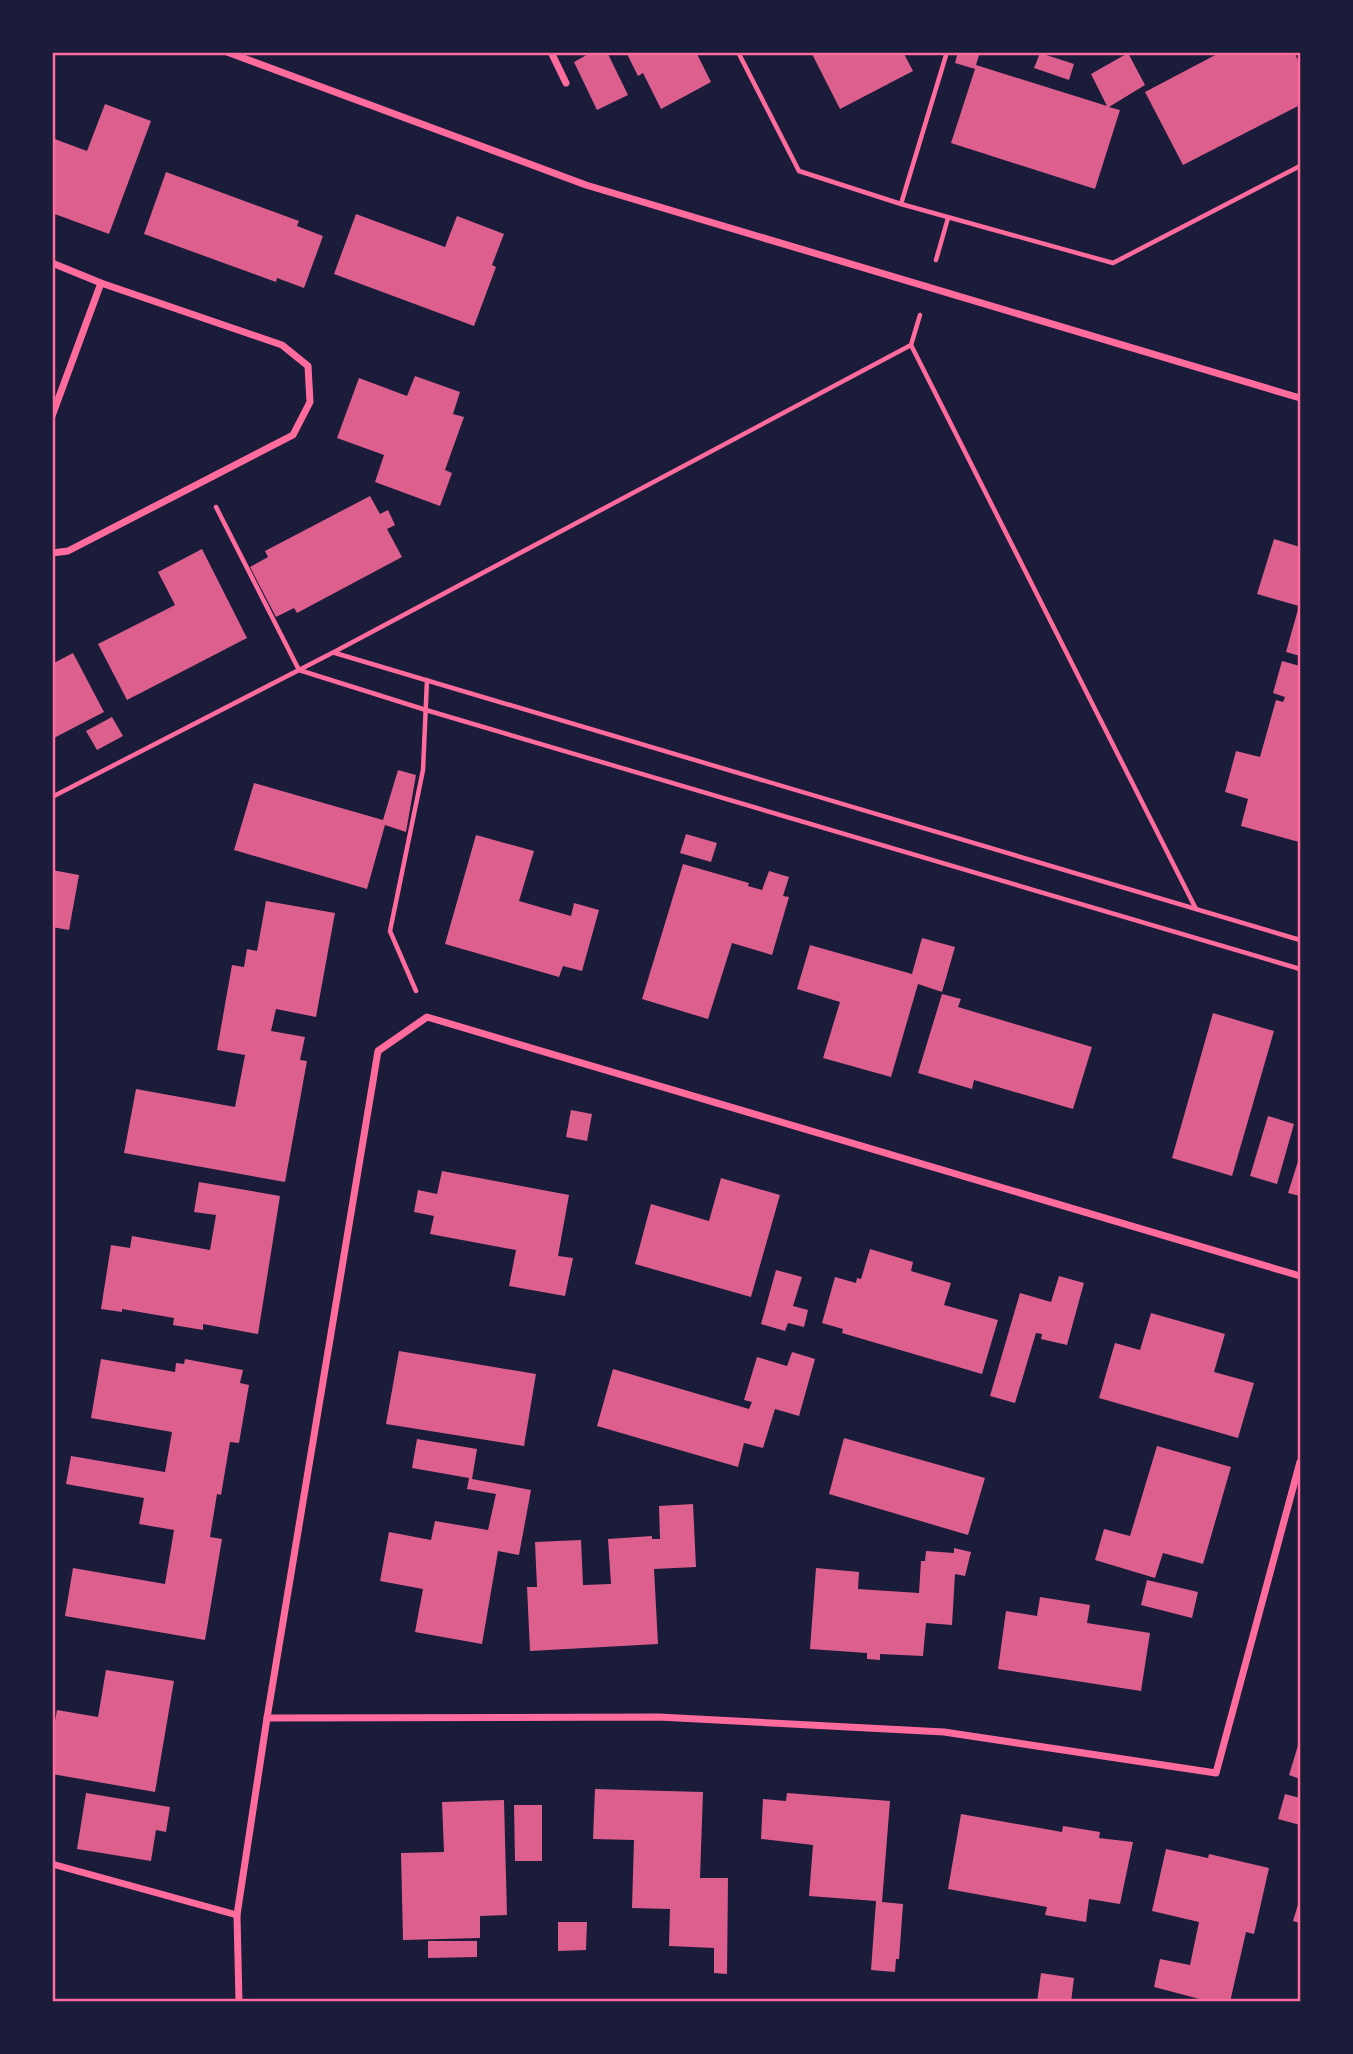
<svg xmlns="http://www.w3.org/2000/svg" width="1353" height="2054" font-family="Karla,sans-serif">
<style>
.building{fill:#dd5f8e}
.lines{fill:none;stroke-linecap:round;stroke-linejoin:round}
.path{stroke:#ff6b9d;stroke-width:4.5}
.minor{stroke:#ff6b9d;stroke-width:7}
.neatline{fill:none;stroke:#ff6b9d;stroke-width:2.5}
</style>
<rect width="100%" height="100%" fill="#1b1b3a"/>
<g class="building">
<polygon points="592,52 607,52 628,95 597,110 574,62"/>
<polygon points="626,52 696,52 711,82 661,109 643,73 638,76"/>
<polygon points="811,52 903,52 913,71 840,109"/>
<polygon points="958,52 980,52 976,65 1107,106 1091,74 1128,53 1145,85 1109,107 1120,110 1095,189 951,143 975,69 955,63"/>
<polygon points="1221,52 1294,52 1300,64 1300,105 1183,165 1145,92"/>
<polygon points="1040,53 1074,64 1069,80 1034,68"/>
<polygon points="105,104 151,121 109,234 52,213 52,138 87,151"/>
<polygon points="166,172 299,221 297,226 323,236 304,288 277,278 276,282 144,234"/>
<polygon points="356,214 445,247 457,216 504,234 492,265 496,267 474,326 334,274"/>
<polygon points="415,376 460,392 453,414 464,417 445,470 452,473 440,506 375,482 384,455 337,438 359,378 407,396"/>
<polygon points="370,496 380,514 388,510 395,525 387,529 402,557 297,613 294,608 276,617 250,567 268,557 265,551"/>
<polygon points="1274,539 1300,547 1300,656 1286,652 1299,606 1257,594"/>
<polygon points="202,549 247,638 127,700 98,644 175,605 158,572"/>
<polygon points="73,653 104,712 52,739 52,664"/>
<polygon points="1282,661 1300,666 1299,842 1241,826 1248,799 1225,792 1236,751 1260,757 1276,700 1283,702 1285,697 1273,693"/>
<polygon points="112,717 123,736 97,750 86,731"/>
<polygon points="398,770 416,775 406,832 385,825 367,889 234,850 254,783 383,820"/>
<polygon points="686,834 717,843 711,862 680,853"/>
<polygon points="476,835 534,851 519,901 571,916 574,903 599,910 582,971 563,966 559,977 445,944"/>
<polygon points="683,864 749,883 748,886 762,890 769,871 789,877 783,896 789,897 772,955 732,943 708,1019 642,999"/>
<polygon points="52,870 79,875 69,930 52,927"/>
<polygon points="266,901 335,913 316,1017 276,1009 271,1031 305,1037 300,1060 307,1061 285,1182 124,1153 136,1089 235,1107 245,1055 217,1050 232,965 244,967 247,949 257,951"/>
<polygon points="922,938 955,947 942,992 918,984 891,1077 823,1058 840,1002 797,989 810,945 912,974"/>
<polygon points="942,994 961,999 958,1007 1092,1047 1073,1109 974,1080 972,1089 918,1073"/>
<polygon points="1213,1013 1274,1031 1232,1176 1172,1158"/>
<polygon points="571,1110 592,1114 587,1141 566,1137"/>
<polygon points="1268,1116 1294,1124 1277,1184 1250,1176"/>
<polygon points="1300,1155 1300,1196 1288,1193"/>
<polygon points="442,1171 569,1195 558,1256 573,1258 565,1296 509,1286 516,1250 430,1234 434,1216 414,1212 418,1190 437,1194"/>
<polygon points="721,1178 780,1195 751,1297 635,1264 651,1204 709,1221"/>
<polygon points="199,1182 280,1196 258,1334 203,1324 203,1330 173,1325 174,1318 122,1309 122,1312 101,1309 111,1245 130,1248 132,1236 210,1250 216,1215 194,1212"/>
<polygon points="870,1249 913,1262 911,1271 951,1283 944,1305 998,1320 982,1374 842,1333 843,1329 822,1323 835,1277 856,1283 857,1278 861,1279"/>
<polygon points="776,1270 802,1277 793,1306 808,1310 804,1327 788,1323 785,1331 761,1324"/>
<polygon points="1059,1276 1084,1283 1067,1345 1041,1339 1042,1334 1036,1333 1015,1403 990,1396 1020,1293 1051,1302"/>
<polygon points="1151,1313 1225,1334 1214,1372 1254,1383 1238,1438 1099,1398 1115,1343 1140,1350"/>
<polygon points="399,1351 536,1374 524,1446 386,1424"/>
<polygon points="792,1352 815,1359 799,1416 775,1409 763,1448 744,1443 738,1467 597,1426 613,1369 749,1409 752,1402 744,1400 757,1357 787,1366"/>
<polygon points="101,1359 175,1372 176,1363 184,1364 185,1359 243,1370 240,1383 249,1385 239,1443 230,1442 221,1495 217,1494 210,1537 222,1539 205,1640 65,1616 73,1568 165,1584 174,1530 139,1524 144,1498 66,1484 71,1456 165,1472 172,1432 91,1418"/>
<polygon points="844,1438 985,1478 968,1535 829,1494"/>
<polygon points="417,1439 477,1449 472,1479 531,1490 519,1555 498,1551 482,1644 415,1632 423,1589 380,1581 389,1532 431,1540 435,1521 488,1530 496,1494 467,1489 469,1478 412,1468"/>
<polygon points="1157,1446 1231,1467 1203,1564 1163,1553 1155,1578 1095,1560 1104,1529 1130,1536"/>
<polygon points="693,1504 696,1567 654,1569 658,1644 530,1651 527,1587 537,1587 535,1542 581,1540 583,1585 611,1584 608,1539 652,1536 652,1539 660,1539 659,1506"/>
<polygon points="954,1548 971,1552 965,1576 955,1574 952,1625 926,1623 923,1656 880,1654 880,1660 867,1659 867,1653 810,1649 816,1568 859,1572 858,1589 919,1593 921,1561 925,1561 926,1551 954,1553"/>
<polygon points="1147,1580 1198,1592 1192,1618 1141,1605"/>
<polygon points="1040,1597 1090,1605 1087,1623 1150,1633 1141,1691 998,1669 1006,1611 1037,1616"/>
<polygon points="106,1670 174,1681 155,1792 52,1774 52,1738 57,1710 98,1717"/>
<polygon points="1300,1739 1300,1779 1289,1775"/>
<polygon points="595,1789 703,1792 700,1878 728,1878 727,1974 714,1973 714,1948 669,1946 670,1909 632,1908 634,1840 593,1839"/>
<polygon points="86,1793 170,1807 166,1832 156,1830 151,1861 77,1849"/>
<polygon points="787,1793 890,1801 882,1902 903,1904 899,1959 896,1959 895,1972 871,1970 876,1901 809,1896 813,1845 761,1839 763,1799 786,1801"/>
<polygon points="1285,1794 1300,1798 1300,1825 1278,1819"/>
<polygon points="504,1800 507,1915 480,1916 480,1938 403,1940 401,1853 444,1852 442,1802"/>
<polygon points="514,1805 542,1805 542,1861 515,1861"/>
<polygon points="961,1814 1062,1832 1063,1826 1100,1832 1099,1838 1133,1842 1120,1904 1089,1899 1086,1922 1045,1915 1047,1907 948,1889"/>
<polygon points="1166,1849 1208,1858 1209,1854 1269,1868 1254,1934 1246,1932 1230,2002 1211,2002 1154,1987 1160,1959 1190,1965 1199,1922 1152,1911"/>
<polygon points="1300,1898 1300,1923 1293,1921"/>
<polygon points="558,1922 587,1922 586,1950 558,1951"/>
<polygon points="428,1941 477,1941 477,1957 428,1958"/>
<polygon points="1041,1973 1074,1978 1071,2002 1037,2002"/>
</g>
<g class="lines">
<g class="path">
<polyline points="738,52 799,171 901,204 1113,263 1300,166"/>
<polyline points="901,204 947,52"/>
<polyline points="936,260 948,218"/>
<polyline points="911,345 920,315"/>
<polyline points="216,507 299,670 426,710 1300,969"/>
<polyline points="335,653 1300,940"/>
<polyline points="52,797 334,652 911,345 1196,909"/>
<polyline points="416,991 390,931 423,770 427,680"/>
</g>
<g class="minor">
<polyline points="227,52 586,185 1300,398"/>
<polyline points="551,52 566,83"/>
<polyline points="52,263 101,283 282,345 308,366 310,402 293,435 68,551 52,553"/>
<polyline points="52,416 101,283"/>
<polyline points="267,1718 659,1717 944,1732 1216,1773 1300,1462"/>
<polyline points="52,1864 237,1915"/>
<polyline points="239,2002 237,1915 267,1718 378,1051 427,1017 1300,1276"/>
</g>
</g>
<rect width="1353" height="2054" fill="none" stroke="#1b1b3a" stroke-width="108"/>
<rect x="54" y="54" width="1245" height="1946" class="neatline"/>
</svg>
